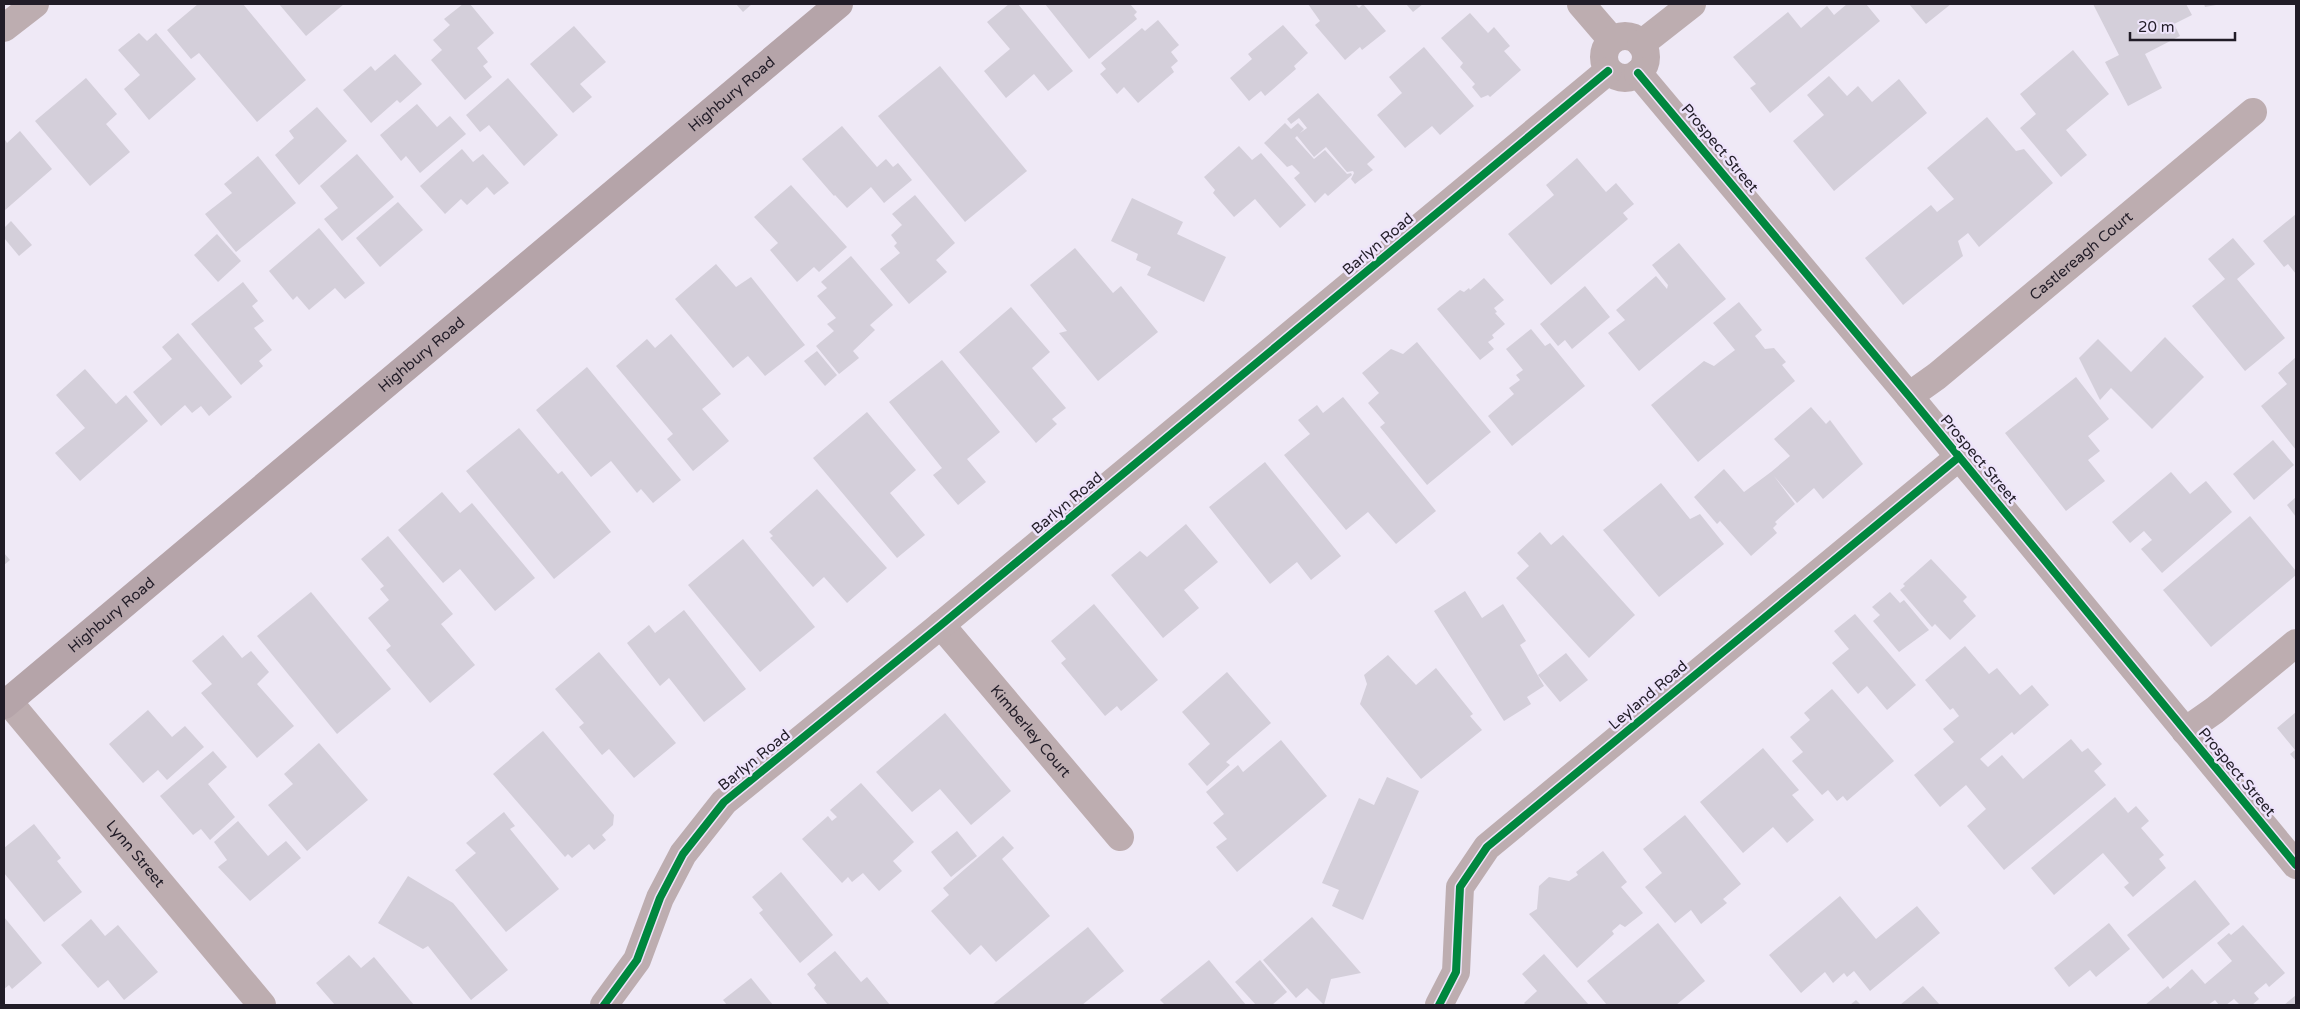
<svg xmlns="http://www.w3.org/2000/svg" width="2300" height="1009" font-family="'Varela Round',sans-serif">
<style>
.building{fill:#d4cfda}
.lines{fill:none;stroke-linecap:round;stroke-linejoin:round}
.minor{stroke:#bdadb0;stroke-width:28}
.major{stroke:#b5a4a9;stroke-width:28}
.cycleway-casing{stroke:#eee4fb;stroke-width:11}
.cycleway{stroke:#00873e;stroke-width:8}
.labels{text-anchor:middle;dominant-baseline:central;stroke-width:5;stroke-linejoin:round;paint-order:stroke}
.street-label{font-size:15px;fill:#211c27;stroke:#eee4fb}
</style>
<rect width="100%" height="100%" fill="#efe9f6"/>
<g class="building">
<polygon points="198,4 243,4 306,80 257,122 199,53 191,59 167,30"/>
<polygon points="279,4 344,4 306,36"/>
<polygon points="463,4 470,4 494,33 477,48 488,62 483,66 492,77 465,100 431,60 442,50 433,40 450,25 444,19"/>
<polygon points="736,4 752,4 743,12"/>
<polygon points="1009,4 1018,4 1073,71 1048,91 1034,74 1006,98 984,71 1010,49 987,22"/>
<polygon points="1045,4 1130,4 1137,12 1134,15 1137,19 1089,59"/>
<polygon points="1308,4 1355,4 1359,8 1363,4 1386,31 1362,50 1360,47 1345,60 1315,25 1320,21"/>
<polygon points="1406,4 1423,4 1413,12"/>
<polygon points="1847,4 1866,4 1880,21 1770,113 1750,88 1756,84 1733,57 1788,12 1801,28 1827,6 1834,15"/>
<polygon points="1909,4 1951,4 1926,24"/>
<polygon points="2093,4 2186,4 2192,15 2174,24 2180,36 2145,54 2162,88 2128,106 2105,62 2119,55"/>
<polygon points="2204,4 2216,4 2216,5 2205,7"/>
<polygon points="1470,13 1488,33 1494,27 1510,46 1504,51 1521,70 1490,97 1488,95 1481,98 1472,87 1475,84 1460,67 1463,63 1441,38"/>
<polygon points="1158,20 1179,45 1171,52 1178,61 1171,67 1174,72 1138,103 1124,87 1117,94 1100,74 1106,69 1101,63 1142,28 1145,31"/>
<polygon points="1283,25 1308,53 1294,66 1296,69 1265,96 1261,91 1249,101 1230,78 1252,59 1248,54"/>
<polygon points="574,26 606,62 580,84 592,97 573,113 530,64"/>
<polygon points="139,33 147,41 156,33 196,79 149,120 124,89 140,75 118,50"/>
<polygon points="1424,47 1474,106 1440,135 1432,126 1405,148 1377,115 1402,93 1389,77"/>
<polygon points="2073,50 2109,94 2066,130 2087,155 2061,177 2020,128 2036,114 2020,94"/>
<polygon points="395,54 422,84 400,103 397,100 371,123 343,90 371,66 375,71"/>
<polygon points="940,66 1027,171 965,222 878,116"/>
<polygon points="1829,76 1847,96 1858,86 1872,102 1899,79 1927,113 1834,191 1793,141 1824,115 1807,95"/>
<polygon points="86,78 117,114 106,124 130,152 90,186 35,121"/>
<polygon points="508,78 558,135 524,166 489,125 480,132 466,115"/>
<polygon points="1318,93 1375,157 1367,164 1373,170 1355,184 1351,179 1354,173 1353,171 1347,172 1326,147 1314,157 1297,136 1295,138 1314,159 1325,150 1347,174 1351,173 1352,175 1328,196 1325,193 1315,203 1294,178 1300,173 1292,165 1287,167 1264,143 1285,123 1291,129 1298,123 1304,129 1300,133 1307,128 1299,118 1291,124 1287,119"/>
<polygon points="417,104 437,127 450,116 466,134 420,173 406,156 401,161 380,135"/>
<polygon points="317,107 347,141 299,185 275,155 294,138 289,131"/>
<polygon points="1987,117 2016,151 2024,149 2053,183 1979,247 1968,233 1958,241 1963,256 1903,305 1865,258 1931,205 1937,212 1954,199 1927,168"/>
<polygon points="842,126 877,167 886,159 893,167 898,163 912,180 884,203 871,187 847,208 835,195 834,196 802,159"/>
<polygon points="20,131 52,169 4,211 4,138 7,143"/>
<polygon points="1239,146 1252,160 1261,153 1306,205 1280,228 1255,199 1234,217 1213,193 1215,190 1204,177"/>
<polygon points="462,149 473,162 483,154 509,183 494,195 487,187 467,205 461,199 445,214 420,186"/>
<polygon points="357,154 394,197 342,241 324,219 338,208 320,186"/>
<polygon points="258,156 296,203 236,252 205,214 232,193 224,184"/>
<polygon points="1577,158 1606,192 1616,183 1634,204 1623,213 1628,219 1551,285 1508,234 1554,195 1546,185"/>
<polygon points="791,185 847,247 819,272 814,267 797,282 770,250 778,243 754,217"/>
<polygon points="915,195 955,243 936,260 947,272 909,304 880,269 900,253 894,246 897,243 891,235 902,225 892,214"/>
<polygon points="1132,198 1183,222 1177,234 1226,257 1204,302 1147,275 1151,267 1136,260 1138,254 1111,241"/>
<polygon points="398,202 423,230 380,267 356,238"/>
<polygon points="2296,214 2296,274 2288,264 2284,267 2263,241"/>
<polygon points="11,221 32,245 19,256 4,238 4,228"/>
<polygon points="319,228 365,283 345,299 335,288 309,310 297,296 293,300 269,271"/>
<polygon points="217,234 241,261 218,282 194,255"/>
<polygon points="2233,238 2255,264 2237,279 2285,338 2245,371 2192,306 2225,279 2208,259"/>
<polygon points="1679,243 1726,299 1639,371 1608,333 1625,320 1616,310 1656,276 1667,289 1668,285 1652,265"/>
<polygon points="1075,248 1113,293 1121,286 1158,332 1098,381 1059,333 1067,331 1030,285"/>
<polygon points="851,256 893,305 870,325 875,330 853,351 859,358 839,374 816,346 834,331 827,324 836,318 817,296 827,288 821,282"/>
<polygon points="716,264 736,287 751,277 805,345 765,376 748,356 733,368 675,299"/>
<polygon points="1484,278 1504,300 1494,308 1497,312 1495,313 1505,324 1492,335 1494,338 1488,342 1494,349 1480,360 1437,309 1460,290 1464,292 1469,288 1470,290"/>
<polygon points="243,282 258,301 252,306 264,321 254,328 272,350 259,361 263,366 241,385 191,324"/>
<polygon points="1585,286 1610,317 1572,349 1565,340 1558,346 1540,324"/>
<polygon points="1739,302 1762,330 1755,336 1765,349 1774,348 1786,362 1782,365 1795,381 1698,462 1651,405 1704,361 1714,366 1735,350 1713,323"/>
<polygon points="1011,307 1050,352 1032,368 1066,408 1052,419 1057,424 1036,443 959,352"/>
<polygon points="1531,329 1545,346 1550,343 1585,386 1512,446 1488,416 1514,394 1509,388 1520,380 1516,375 1523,370 1506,349"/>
<polygon points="178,333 232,397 209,416 201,406 192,413 185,405 161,426 133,392 172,359 162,347"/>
<polygon points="671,334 721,394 702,409 729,441 693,471 667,439 673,434 616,366 647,339 655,348"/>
<polygon points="2165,337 2204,377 2152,429 2111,388 2100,400 2079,358 2098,339 2131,372"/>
<polygon points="1417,342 1491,432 1427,485 1380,427 1385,423 1368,403 1379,393 1362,373 1391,349 1403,354"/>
<polygon points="817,351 837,375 825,386 804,361"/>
<polygon points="2296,357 2296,450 2261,406 2287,384 2278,373"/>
<polygon points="942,360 1000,432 967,459 986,482 958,505 933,475 942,468 889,402"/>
<polygon points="587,367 681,480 653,503 641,489 637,493 611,461 591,477 536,410"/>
<polygon points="85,369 116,404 126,395 148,421 80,481 55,453 85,428 56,395"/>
<polygon points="2076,377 2109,419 2088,436 2100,451 2088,460 2105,481 2066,511 2005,433"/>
<polygon points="1343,397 1436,511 1396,544 1368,512 1346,530 1284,455 1310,434 1298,420 1317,405 1323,413"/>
<polygon points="1811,407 1826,424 1830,420 1863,464 1823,499 1814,488 1797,503 1774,476 1795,504 1775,522 1777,524 1773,528 1777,533 1751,556 1720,521 1717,524 1694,497 1724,469 1744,492 1771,472 1790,456 1774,439"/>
<polygon points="867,412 916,470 890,493 925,535 897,558 813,458"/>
<polygon points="519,428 558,474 562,471 611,532 554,579 466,471"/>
<polygon points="2273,440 2294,465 2254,500 2233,474"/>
<polygon points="1265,462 1341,556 1311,580 1297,562 1270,584 1209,507"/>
<polygon points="2171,472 2190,494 2206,481 2232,512 2162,573 2141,549 2152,540 2144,531 2130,543 2112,522"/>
<polygon points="1661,483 1690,519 1700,514 1724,544 1659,597 1603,530"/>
<polygon points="817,489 887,568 847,603 824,577 813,587 770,538 773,536 769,532"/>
<polygon points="442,492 460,513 472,503 535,578 495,611 460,569 443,583 398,530"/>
<polygon points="2296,497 2296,517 2287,505"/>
<polygon points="2250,516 2296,571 2296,575 2211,647 2163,590"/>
<polygon points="1186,524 1218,562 1184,590 1199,608 1163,638 1111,575 1140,551 1147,557"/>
<polygon points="1540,532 1551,545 1563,535 1635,615 1589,658 1516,578 1529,566 1517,553"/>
<polygon points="388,536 453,614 441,624 475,665 430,703 386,650 391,646 368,618 389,600 380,589 384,586 361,559"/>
<polygon points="743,539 815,627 760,672 688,585"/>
<polygon points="4,553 10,560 4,565"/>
<polygon points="1931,559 1967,597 1963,601 1976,616 1950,640 1935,624 1932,627 1900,590 1905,586 1903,584"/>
<polygon points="1465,591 1482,618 1503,604 1526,641 1520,645 1544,686 1527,697 1531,704 1504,721 1434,611"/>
<polygon points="311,592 391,689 337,734 257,636"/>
<polygon points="1890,592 1900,603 1904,600 1929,630 1899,652 1873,621 1880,615 1872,607"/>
<polygon points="1094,604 1158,680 1121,711 1117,706 1105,716 1061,663 1066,659 1051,641"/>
<polygon points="684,610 746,689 704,722 669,678 660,686 627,643 649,625 655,633"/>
<polygon points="1855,614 1916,685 1887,710 1867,686 1858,694 1832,663 1849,649 1834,631"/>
<polygon points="223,635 242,658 251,651 269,672 257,684 294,726 257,758 201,693 212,684 192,661"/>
<polygon points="1965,646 1989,674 1997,668 2020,695 2032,685 2049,705 2014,735 2012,732 1980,759 1988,767 2002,755 2023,779 2071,739 2082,752 2088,748 2102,764 2094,771 2106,785 2004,870 1967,826 1986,809 1966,785 1940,807 1914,775 1954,742 1943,729 1959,716 1953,708 1950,710 1925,680"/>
<polygon points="599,652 676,743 634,778 609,749 602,755 579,727 584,723 555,689"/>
<polygon points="1566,653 1588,680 1560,702 1538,675"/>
<polygon points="1388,655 1416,685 1436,668 1473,714 1470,716 1482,730 1421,779 1360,704 1367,684 1364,675"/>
<polygon points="1227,672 1271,723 1226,762 1230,765 1207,786 1188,764 1210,744 1182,712"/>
<polygon points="1832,689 1894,761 1847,801 1843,796 1837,801 1828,790 1822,795 1792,761 1803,752 1790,737 1810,720 1804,713"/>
<polygon points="148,710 172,737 185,726 204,747 167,780 158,770 143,783 109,744"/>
<polygon points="2296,712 2296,761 2290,754 2295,750 2277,728"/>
<polygon points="945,713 1011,791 971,825 940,789 912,812 876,772"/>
<polygon points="543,731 614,815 613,825 602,835 606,840 594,850 589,844 572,858 568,854 565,857 493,774"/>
<polygon points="1281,740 1327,796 1237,872 1216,847 1227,839 1213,823 1224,814 1206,792 1238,765 1243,772"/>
<polygon points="319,743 368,800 307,851 268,805 293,784 284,774"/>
<polygon points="1763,748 1799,790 1792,795 1814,820 1787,843 1773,827 1743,853 1700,802"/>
<polygon points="213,751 227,767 208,784 235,817 210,840 201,829 193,835 160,796"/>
<polygon points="1387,777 1419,791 1363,920 1332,906 1339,890 1322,883 1359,798 1374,805"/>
<polygon points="861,783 914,842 893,861 902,871 879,891 863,873 852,882 848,877 842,883 802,839 828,816 832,821 837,817 830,810"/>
<polygon points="2115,797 2128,813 2136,806 2149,821 2141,828 2164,855 2159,859 2166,868 2133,897 2124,887 2129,883 2103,853 2054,895 2031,868"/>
<polygon points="504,812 515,826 510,829 559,889 506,932 455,870 476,853 466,843"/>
<polygon points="1685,815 1741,884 1723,899 1727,903 1701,924 1691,910 1675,923 1645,887 1662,873 1643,849"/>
<polygon points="238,821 268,856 286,841 301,858 250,901 218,867 227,860 214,842"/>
<polygon points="34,824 61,858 57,861 82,892 44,922 4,873 4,848"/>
<polygon points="957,831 977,856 951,877 931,852"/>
<polygon points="1003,836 1014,848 1002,859 1050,916 996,962 981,945 970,955 931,911 949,895 943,888"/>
<polygon points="1603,851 1627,882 1621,887 1643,913 1625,927 1620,924 1612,931 1614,934 1577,968 1529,914 1537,909 1539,886 1549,877 1569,881 1578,875 1576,872"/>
<polygon points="781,872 833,935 800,963 759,913 763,910 752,897"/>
<polygon points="408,876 453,903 508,970 471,1000 428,946 423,949 378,923"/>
<polygon points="2195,880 2230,924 2163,979 2127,935"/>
<polygon points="1840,896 1876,939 1917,906 1940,933 1870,991 1854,971 1847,977 1844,973 1833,983 1825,972 1801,993 1769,955"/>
<polygon points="4,917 42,963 12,989 9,985 4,989"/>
<polygon points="1312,917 1361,973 1331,979 1324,1005 1307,988 1296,998 1263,960"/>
<polygon points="91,919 105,936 118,925 158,972 124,1000 108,980 98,988 61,945"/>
<polygon points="1658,923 1705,981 1676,1005 1607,1005 1587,981"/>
<polygon points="2109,923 2130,949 2096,977 2090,970 2069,987 2054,968"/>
<polygon points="2243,925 2285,973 2269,987 2266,983 2254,993 2259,999 2252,1005 2240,1005 2234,999 2226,1005 2219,1005 2215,1000 2208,1005 2145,1005 2168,986 2170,989 2192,969 2205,984 2232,961 2217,943 2229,933 2231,935"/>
<polygon points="1088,927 1124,971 1082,1005 992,1005"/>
<polygon points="835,951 861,982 867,977 890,1005 828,1005 814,988 816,985 807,974"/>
<polygon points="1544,954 1589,1005 1526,1005 1524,1003 1537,991 1522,974"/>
<polygon points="349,955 361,968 374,957 414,1005 335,1005 316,983"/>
<polygon points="1209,960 1246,1005 1165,1005 1160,1000"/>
<polygon points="1260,960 1287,992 1272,1005 1256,1005 1235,982"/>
<polygon points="751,978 773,1005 727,1005 723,1000"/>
<polygon points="1923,986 1940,1005 1900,1005"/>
<polygon points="2296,995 2296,1005 2284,1005"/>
<polygon points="1856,1000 1861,1005 1850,1005"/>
</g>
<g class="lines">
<g class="minor">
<polyline points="1581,4 1612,40"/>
<polyline points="4,28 35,4"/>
<circle cx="1625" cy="57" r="21"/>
<polyline points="1641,44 1692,4"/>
<polyline points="1638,73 1909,396 2296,865"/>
<path id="s1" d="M1909,396L1937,376L2253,112"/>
<path id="s2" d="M941,625L1120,837"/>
<path id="s3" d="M8,701L262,1005"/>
<polyline points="2185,731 2215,710 2296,643"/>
<polyline points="604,1005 637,960 660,898 683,854 724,802 941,625 1608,71"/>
<polyline points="1439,1005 1456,972 1460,887 1487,847 1959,457"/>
</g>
<path class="major" id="s4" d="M4,705L839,4"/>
<defs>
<g id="cycleway">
<polyline points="1638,73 1909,396 2296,865"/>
<polyline points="604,1005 637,960 660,898 683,854 724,802 941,625 1608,71"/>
<polyline points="1439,1005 1456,972 1460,887 1487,847 1959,457"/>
</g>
</defs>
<use href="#cycleway" class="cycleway-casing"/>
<use href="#cycleway" class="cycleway"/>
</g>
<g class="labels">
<g class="street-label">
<text stroke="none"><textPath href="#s4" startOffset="950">Highbury Road</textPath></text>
<text transform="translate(1720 148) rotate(50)">Prospect Street</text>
<text transform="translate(1378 244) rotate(-40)">Barlyn Road</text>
<text stroke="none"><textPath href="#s1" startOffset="222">Castlereagh Court</textPath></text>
<text stroke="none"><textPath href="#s4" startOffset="545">Highbury Road</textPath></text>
<text transform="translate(1979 459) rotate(50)">Prospect Street</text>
<text transform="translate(1067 503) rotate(-40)">Barlyn Road</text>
<text stroke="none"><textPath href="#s4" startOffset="140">Highbury Road</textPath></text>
<text transform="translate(1648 695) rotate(-40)">Leyland Road</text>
<text stroke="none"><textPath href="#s2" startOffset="139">Kimberley Court</textPath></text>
<text transform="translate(754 760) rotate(-39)">Barlyn Road</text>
<text transform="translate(2237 772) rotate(50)">Prospect Street</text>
<text stroke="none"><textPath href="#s3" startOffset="199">Lynn Street</textPath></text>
</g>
</g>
<rect width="2300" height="1009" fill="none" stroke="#211c27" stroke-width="10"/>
<path d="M2130 32v8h105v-8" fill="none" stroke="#211c27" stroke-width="2.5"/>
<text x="2138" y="32" font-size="15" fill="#211c27" stroke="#eee4fb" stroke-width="4" paint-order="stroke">20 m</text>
</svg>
